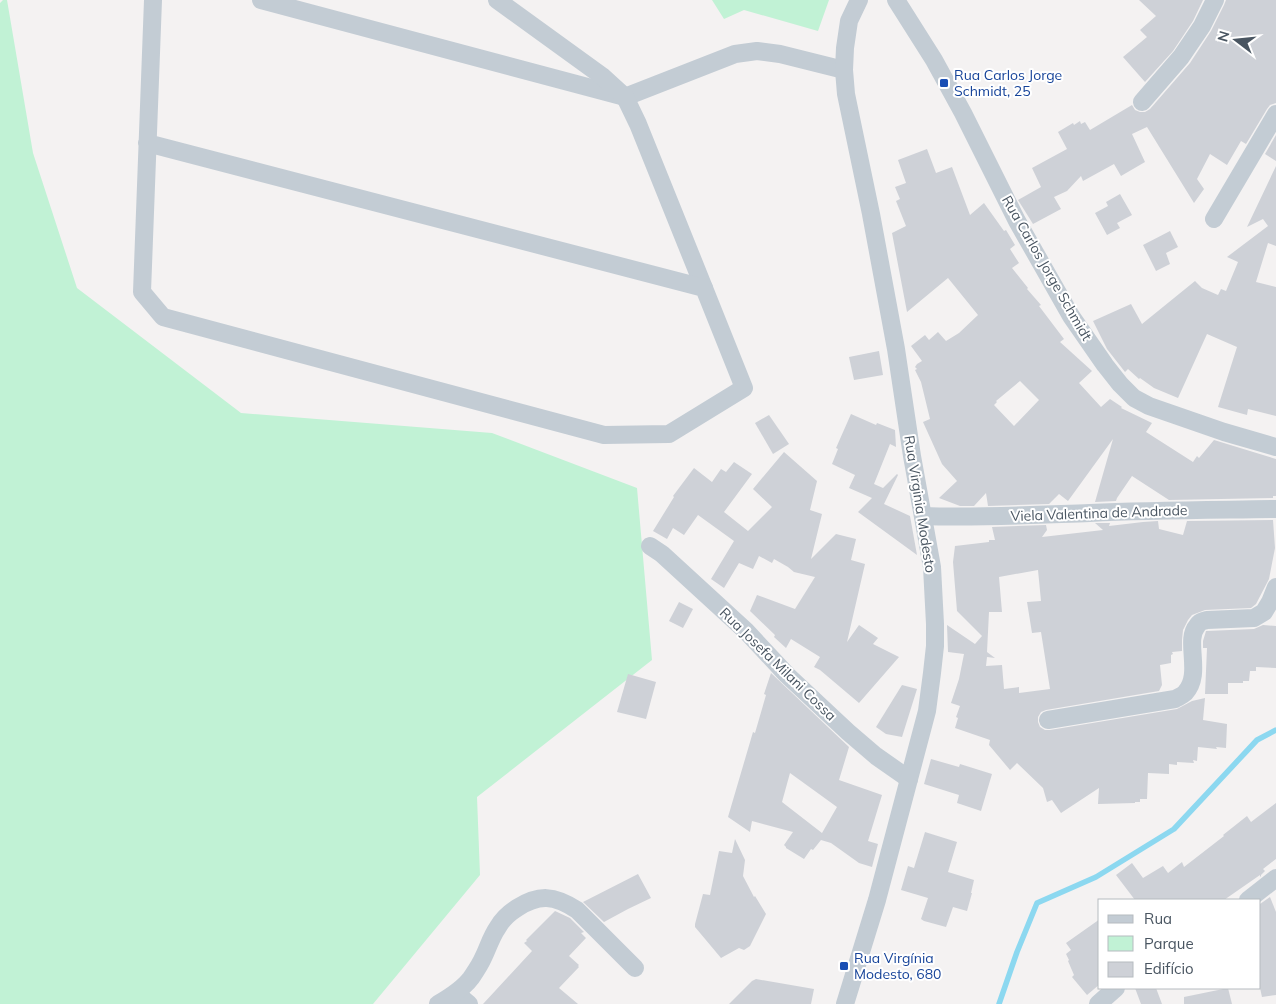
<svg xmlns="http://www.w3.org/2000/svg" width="1276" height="1004" font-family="Mulish,sans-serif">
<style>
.green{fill:#c1f2d5}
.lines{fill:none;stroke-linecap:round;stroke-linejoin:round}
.stream{stroke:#8cd8f0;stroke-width:5.5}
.building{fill:#ced1d7;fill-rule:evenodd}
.street{stroke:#c3ccd4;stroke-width:18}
.transit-dot{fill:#1a4fb4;stroke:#fff;stroke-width:2}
.labels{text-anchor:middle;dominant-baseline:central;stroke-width:4;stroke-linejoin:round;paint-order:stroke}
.transit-label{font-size:14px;fill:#164399;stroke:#fff;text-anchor:start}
.street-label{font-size:14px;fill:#495561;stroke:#fff}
</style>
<rect width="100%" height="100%" fill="#f4f2f2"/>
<g class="green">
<polygon points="3,0 7,0 33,153 77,288 241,413 492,433 637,488 652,660 477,797 480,875 373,1004 0,1004 0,3"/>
<polygon points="712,0 829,0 818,31 744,10 724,19"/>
</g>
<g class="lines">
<polyline class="stream" points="999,1004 1017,952 1037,903 1096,877 1174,829 1257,740 1276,730"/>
</g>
<g class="building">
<polygon points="1139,0 1203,0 1193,21 1173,51 1145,82 1123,57 1147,37 1140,30 1156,16"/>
<polygon points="1226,0 1276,0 1276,103 1270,105 1267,109 1246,144 1241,141 1227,165 1210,154 1197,179 1204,189 1194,203 1147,127 1132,134 1145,162 1121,176 1114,164 1083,181 1081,176 1067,191 1054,197 1061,209 1033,224 1018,200 1041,187 1032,168 1067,149 1058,132 1073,123 1074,125 1080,121 1081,124 1085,122 1090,130 1132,105 1135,110 1140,112 1145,112 1150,109 1190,63 1211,31 1224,5"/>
<polygon points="1276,135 1276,161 1265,154"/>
<path d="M927,149L936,173L952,167L970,215L984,203L1004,231L1006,230L1015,245L1010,249L1019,263L1012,268L1028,288L1027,289L1041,305L1039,306L1064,339L1060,342L1092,371L1079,383L1101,407L1110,399L1122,407L1121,408L1152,423L1146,432L1193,462L1197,456L1199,458L1214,440L1276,459V496H1273V498L1169,500L1132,476L1117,498L1116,501L1095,502L1113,439L1068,501L1059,494L1049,504L988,506L986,493L974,506H960L939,498L957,481L942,464L923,422L930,419L921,382L915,370L917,369L915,367L917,364L922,361L911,346L925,335L929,340L938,332L946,341L959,333L978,315L948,278L907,312L892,233L906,226L896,201L900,199L895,187L906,183L898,160ZM1020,381L1039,400L1014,426L994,405L997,402L996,401Z"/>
<polygon points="1276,166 1276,246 1268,243 1256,282 1276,287 1276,416 1248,409 1247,415 1218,407 1237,347 1207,334 1178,398 1154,388 1140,378 1139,379 1128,369 1125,372 1107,349 1093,321 1131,304 1142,324 1195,281 1202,288 1218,295 1221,289 1226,291 1238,262 1227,257 1268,226 1263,219 1247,227"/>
<polygon points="1120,194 1132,215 1117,223 1120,228 1107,235 1095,213 1108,206 1106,202"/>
<polygon points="1170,231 1178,247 1166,253 1170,264 1156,271 1143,245"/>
<polygon points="879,351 883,375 854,380 849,357"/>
<polygon points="851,414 876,425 877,423 895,430 896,447 890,444 874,484 883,488 897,474 898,475 884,504 910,516 917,555 858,512 872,498 849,488 855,475 832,464 838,449 836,448"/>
<polygon points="769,415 789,444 773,454 755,423"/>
<polygon points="784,452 817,481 810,510 822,514 811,559 836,534 856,539 851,560 865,564 847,642 859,625 878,638 873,644 899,657 859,703 820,670 814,667 820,657 791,639 786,648 774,637 775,635 750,611 757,595 795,609 815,577 794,572 788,567 774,559 772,563 759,556 753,569 739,563 724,588 711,579 734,541 698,515 684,535 673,528 667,539 653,531 674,497 673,496 694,468 712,482 721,469 726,472 734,462 752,474 724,512 748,531 772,507 753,489"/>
<path d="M1273,520L1275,548L1269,579L1256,604L1251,608L1205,610L1192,615L1188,620L1183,630L1182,640V651L1172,652L1173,654L1171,655V663L1160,665L1162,685L1159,691L1046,710L1041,712L1038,717V722L1040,727L1045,730H1050L1177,709L1192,701L1205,698L1203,720L1227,724L1226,748L1216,747L1217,749L1198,747L1197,761L1193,760L1194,763L1177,762V765L1169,764V774L1148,773L1147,799H1140V802H1135V803L1098,804L1099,788L1061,813L1052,800L1047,802L1043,788L1017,763L1010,770L989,745L990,740L955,728L958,718L956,717L960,706L951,703L959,679L964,654L948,652L947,625L975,644L982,636L957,611L953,562L955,546L989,542V540H995L992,527L1046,525L1047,530L1042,537L1103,530L1095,523H1110L1109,526L1143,522L1158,521L1159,529L1183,535L1187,521ZM1038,570L1041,601L1027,602L1032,633L1041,632L1050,689L1019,693V687L1004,689L1002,665L986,666L987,657L995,658L987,652L989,612H1002L999,577Z"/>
<polygon points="679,602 693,609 683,628 669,621"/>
<polygon points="1263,625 1276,626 1276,668 1256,667 1256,671 1250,671 1249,681 1243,681 1243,683 1228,683 1228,694 1205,694 1207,648 1203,648 1203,641 1206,631 1254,629"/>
<path d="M771,673L849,747L839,780L882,795L868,841L878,844L872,867L859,863L831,843L821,840L813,850L811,849L804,859L786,848V847L784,845L793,832L752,821L750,832L728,817L753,732L755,733L766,695L764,694ZM790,773L837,807L822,833L782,802Z"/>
<polygon points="628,674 656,682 646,719 617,712"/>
<polygon points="902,685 917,689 902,737 886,734 876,727"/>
<polygon points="931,759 959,767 960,764 992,774 981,811 957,803 959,795 924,784"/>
<polygon points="1276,803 1276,859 1263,869 1265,871 1261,875 1261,876 1260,877 1260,875 1224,900 1135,900 1116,875 1132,863 1143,878 1163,866 1168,873 1182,862 1184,867 1224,836 1223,835 1247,816 1251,822"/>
<polygon points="925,832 957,842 948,872 974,880 971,893 972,893 967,911 953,907 946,927 924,921 921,919 928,898 901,890 908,866 914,868"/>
<polygon points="735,839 745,860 743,876 754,897 755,896 766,914 750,946 744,950 739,948 721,958 695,927 695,924 703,894 710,895 719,851 732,853"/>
<polygon points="638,874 651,898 628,909 604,922 583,902"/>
<polygon points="1270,897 1276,912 1276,995 1262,997 1260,988 1260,904"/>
<polygon points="555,911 570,918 584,932 581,933 586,938 569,956 579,965 578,966 579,967 559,988 578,1004 483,1004 532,951 524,943 527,941 526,940"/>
<polygon points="1100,919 1100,984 1087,995 1072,977 1074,975 1068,961 1069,960 1066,954 1071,950 1066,943"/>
<polygon points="756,979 814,989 811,1004 729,1004 752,981"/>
<polygon points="1135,988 1156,988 1162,1004 1141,1004"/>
<polygon points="1228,988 1232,1004 1184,1004 1184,997"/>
</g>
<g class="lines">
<g class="street">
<polyline points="261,0 625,97 735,54 757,51 780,54 844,70"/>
<polyline points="497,0 602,76 625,97 638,124 704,288"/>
<polyline points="896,0 934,60 963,113 1017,221 1071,316 1105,365 1120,384 1134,398 1149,406 1224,432 1276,447"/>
<polyline points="1142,102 1181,57 1202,26 1215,0"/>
<polyline points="147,143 704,288 744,388 669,434 604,435 163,317 142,292 153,0"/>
<polyline points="1214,219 1276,114"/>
<path d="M923,516C979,518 1034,515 1090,513C1152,510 1214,510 1276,509"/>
<polyline points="650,546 662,554 746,631 787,675 848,732 876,756 909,779"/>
<path d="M1048,720L1175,699C1178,697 1182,696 1185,693C1203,674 1184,641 1197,626C1199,622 1203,621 1207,620L1254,618L1264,612L1270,602L1276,587"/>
<polyline points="1248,900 1276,878"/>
<polyline points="456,993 469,1004"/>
<path d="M438,1004C450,997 463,989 471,978C475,972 480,965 483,958C488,948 491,937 498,927C502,920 509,913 517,908C539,894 554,895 577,910L635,968"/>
<polyline points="845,1004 877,900 927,711 932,673 935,646 935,624 932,567 912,456 896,349 871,214 846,94 844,70 845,48 849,21 859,0"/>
<polyline points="1098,1004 1116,988"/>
</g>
</g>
<g class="transit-dot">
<rect x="939" y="78" width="10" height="10" rx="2.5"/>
<rect x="839" y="961" width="10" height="10" rx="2.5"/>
</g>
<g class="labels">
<g class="transit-label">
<text x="954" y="75">Rua Carlos Jorge<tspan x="954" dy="16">Schmidt, 25</tspan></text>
<text x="854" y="958">Rua Virgínia<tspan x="854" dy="16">Modesto, 680</tspan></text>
</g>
<g class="street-label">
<text transform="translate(1047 268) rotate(60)">Rua Carlos Jorge Schmidt</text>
<text transform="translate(920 504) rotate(81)">Rua Virginia Modesto</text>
<text transform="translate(1099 513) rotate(-2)">Viela Valentina de Andrade</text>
<text transform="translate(778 664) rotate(44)">Rua Josefa Milani Cossa</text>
</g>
</g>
<rect x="1098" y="899" width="162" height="90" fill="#ffffff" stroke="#b6bbc0"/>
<rect x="1108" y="915" width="25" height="8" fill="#c3ccd4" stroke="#b6bbc0"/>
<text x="1144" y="924" font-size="15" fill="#495561">Rua</text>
<rect x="1108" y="936" width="25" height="15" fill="#c1f2d5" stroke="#b6bbc0"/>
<text x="1144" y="949" font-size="15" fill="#495561">Parque</text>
<rect x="1108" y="962" width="25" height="15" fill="#ced1d7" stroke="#b6bbc0"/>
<text x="1144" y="974" font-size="15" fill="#495561">Edifício</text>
<g transform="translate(1236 40) rotate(286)" stroke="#ffffff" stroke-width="4" paint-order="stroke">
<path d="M0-4L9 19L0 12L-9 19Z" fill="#495561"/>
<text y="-8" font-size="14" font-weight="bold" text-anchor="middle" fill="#495561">N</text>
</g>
</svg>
